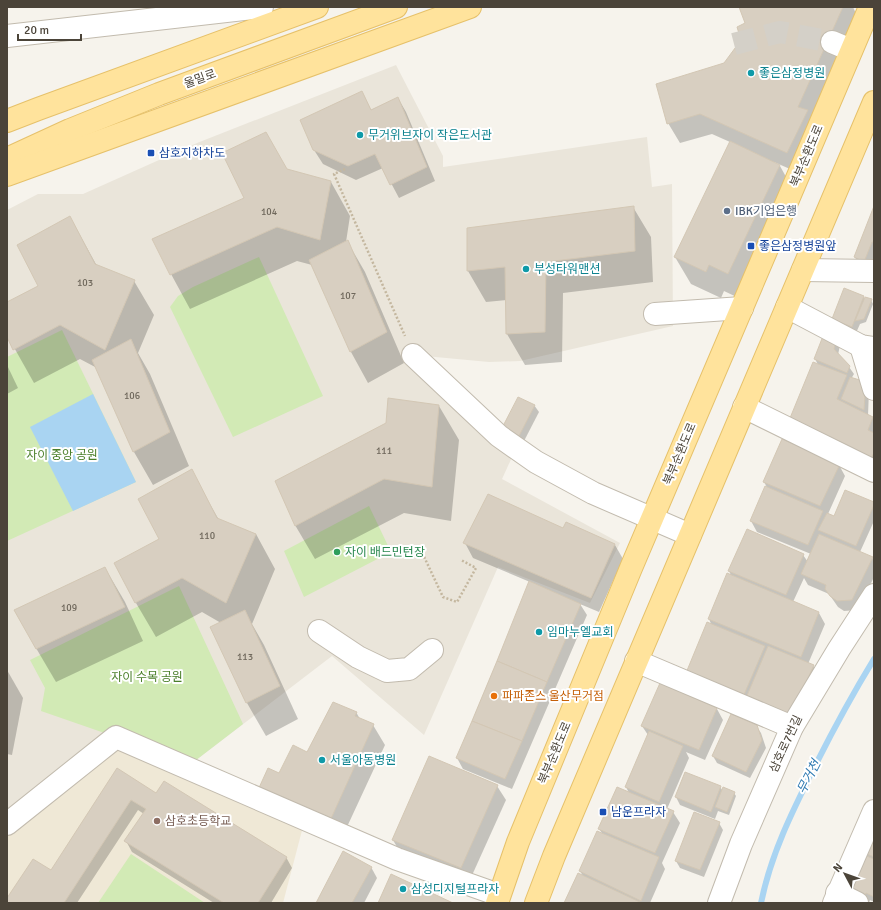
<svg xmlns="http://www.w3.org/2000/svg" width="881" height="910" font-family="Signika,'Noto Sans KR',sans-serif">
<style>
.residential{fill:#eae5da}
.education{fill:#efe8d6}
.green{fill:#d2eab5}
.water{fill:#a9d4f2}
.shadow{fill:#0003}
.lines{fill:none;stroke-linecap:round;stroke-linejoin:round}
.stream{stroke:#a9d4f2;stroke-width:6}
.building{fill:#d8cfc1;stroke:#d3c7b4}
.minor-tunnel{stroke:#d4d0c8;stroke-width:22;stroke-dasharray:22 11;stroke-linecap:butt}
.minor-casing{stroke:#c2bbae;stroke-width:24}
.major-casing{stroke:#e6c16a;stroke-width:24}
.path{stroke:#c4b79f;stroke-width:2.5;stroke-dasharray:2 2;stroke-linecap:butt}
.minor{stroke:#fff;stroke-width:22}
.major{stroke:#ffe39c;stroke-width:22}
.culture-dot{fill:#0f9aa8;stroke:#fff;stroke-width:1.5}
.transit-dot{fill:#1a4fb4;stroke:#fff;stroke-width:1.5}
.service-dot{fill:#5c6f8a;stroke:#fff;stroke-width:1.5}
.leisure-dot{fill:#2e9e5b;stroke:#fff;stroke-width:1.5}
.food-dot{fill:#e8710a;stroke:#fff;stroke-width:1.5}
.education-dot{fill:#8d6e63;stroke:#fff;stroke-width:1.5}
.labels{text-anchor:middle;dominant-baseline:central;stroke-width:4;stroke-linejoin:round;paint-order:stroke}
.number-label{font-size:10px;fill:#6e675b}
.culture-label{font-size:12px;fill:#0d838f;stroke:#fff;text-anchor:start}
.street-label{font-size:12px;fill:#4b4439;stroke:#fff}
.transit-label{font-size:12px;fill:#164399;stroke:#fff;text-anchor:start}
.service-label{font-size:12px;fill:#4e5e75;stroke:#fff;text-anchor:start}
.park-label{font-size:12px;fill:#4a7f2a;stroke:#fff}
.leisure-label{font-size:12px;fill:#27864d;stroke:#fff;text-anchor:start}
.food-label{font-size:12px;fill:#c56008;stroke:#fff;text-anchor:start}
.education-label{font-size:12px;fill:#785e54;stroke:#fff;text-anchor:start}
.water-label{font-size:13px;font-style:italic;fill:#2e7ab2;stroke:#fff}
</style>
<rect width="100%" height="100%" fill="#f6f3ec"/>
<polygon class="residential" points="396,65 443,156 443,167 647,137 652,187 672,184 673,326 520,361 489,362 414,355 518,444 502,479 620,543 590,603 498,567 424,735 332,656 187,767 7,817 7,210 38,194 83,194 197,143"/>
<polygon class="education" points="116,737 305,819 283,903 7,903 7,824"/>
<g class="green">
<polygon points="259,257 323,396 233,437 170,307 178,296 193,287"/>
<polygon points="62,330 136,482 7,541 7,357"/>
<polygon points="369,506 391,552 304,597 284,551"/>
<polygon points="179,586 243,724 187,767 116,737 41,711 45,688 30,660"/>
<polygon points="131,854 205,903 98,903"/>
</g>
<polygon class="water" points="93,394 136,482 73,511 30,427"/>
<g class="shadow">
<polygon points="740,7 853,7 858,18 799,173 774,162 774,163 780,166 795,193 743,300 724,291 721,298 691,284 675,257 730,142 712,134 680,143 668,123 724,64 742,40 746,24"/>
<polygon points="362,93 371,110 398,98 406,112 435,181 399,198 383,168 356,180 323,164 314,150"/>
<polygon points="287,170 331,182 350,216 346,242 347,241 365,272 404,363 368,383 351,352 312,265 297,261 190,309 171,274 245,199"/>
<polygon points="633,207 651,237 653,282 563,293 562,362 525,365 507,334 507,300 486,302 468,271 468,229"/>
<polygon points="874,209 874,281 866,278 855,257"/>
<polygon points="70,217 97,266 134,281 154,315 138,353 150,374 189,466 153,485 134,452 97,368 80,359 34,383 7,335 7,303 39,286"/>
<polygon points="863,297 865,300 871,300 873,304 866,322 860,324 856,333 833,319"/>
<polygon points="826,333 840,345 838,355 849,367 854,374 851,379 869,390 868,416 873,418 874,420 874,469 815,359"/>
<polygon points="7,365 18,388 7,394"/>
<polygon points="534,405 539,412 523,443 507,436"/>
<polygon points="439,406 459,440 451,521 404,513 315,559 295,525"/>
<polygon points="839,465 845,476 828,514 834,517 874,503 874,521 860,552 872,558 874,561 874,577 858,610 844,611 838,607 829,594 808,585 804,578 793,602 819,613 825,624 808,664 813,666 820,677 796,727 693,683 712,626 709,619 732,577 729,571 803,555 808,562 811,554 757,532 751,521 768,489 764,482"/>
<polygon points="191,471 219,520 256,534 275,569 252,624 264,645 298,719 266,736 247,703 221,623 202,612 156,637 136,603 116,563 161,540"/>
<polygon points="563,529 615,545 623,559 599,612 580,604 587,615 512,789 463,769 457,758 530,582 473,558 465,543"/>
<polygon points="105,568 125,602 143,641 56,682 36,648"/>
<polygon points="7,670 23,698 12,755 7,754"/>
<polygon points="661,685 717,709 723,720 705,760 686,752 689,758 667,809 673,812 680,823 662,863 665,869 650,903 565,903 583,876 580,871 602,833 599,829 629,793 626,787 648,735 642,726"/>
<polygon points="356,712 360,719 373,725 385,745 340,842 280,774 308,754"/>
<polygon points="756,726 761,733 766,748 750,778 717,763 713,756"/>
<polygon points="117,769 156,794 286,857 292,868 271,903 214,903 132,852 126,841 144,814 138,810 77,903 7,903 7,900 51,872"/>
<polygon points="686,773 720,787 723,791 734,793 736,796 729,815 718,811 715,819 680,805 676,797"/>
<polygon points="497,786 506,800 469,882 401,854 393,840"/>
<polygon points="719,823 723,830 704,877 680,868 676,861"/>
<polygon points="874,824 874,902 870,900 869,903 859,899 855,891"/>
<polygon points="371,867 377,878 364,903 317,903"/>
</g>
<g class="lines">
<path class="stream" d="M761,903C771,854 792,812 814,768C833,730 852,695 874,659"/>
</g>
<g class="building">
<polygon points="739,7 843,7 798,107 808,110 787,153 700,114 667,124 656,84 724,63 741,40 737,27 745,23"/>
<polygon points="362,91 371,110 398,97 427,167 390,185 375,154 348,166 313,150 300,120"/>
<polygon points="266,132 287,169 331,181 320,240 277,227 170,275 152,239 244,198 222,153"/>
<polygon points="730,141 780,165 728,274 709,265 706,272 674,257"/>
<polygon points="634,206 635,251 546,262 545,332 506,334 505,267 467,271 467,228"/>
<polygon points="874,206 874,242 872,242 864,262 854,257"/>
<polygon points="70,216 95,264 135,280 105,350 60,325 13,350 7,337 7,302 38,286 17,245"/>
<polygon points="348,240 387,332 350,352 309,260"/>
<polygon points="844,288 864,296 852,327 832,319"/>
<polygon points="865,297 872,299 864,319 855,321"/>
<polygon points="825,331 837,337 834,349 850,366 847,373 814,359"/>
<polygon points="131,339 170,432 133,452 92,360"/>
<polygon points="813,362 847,375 837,399 873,417 868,430 874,433 874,453 870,460 788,423"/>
<polygon points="850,377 866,382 864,410 841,399"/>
<polygon points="518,397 535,405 519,436 502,428"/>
<polygon points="388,398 439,405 432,487 384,479 295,526 275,481 386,423"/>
<polygon points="782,439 840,464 820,506 763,482"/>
<polygon points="192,469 217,518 256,534 226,603 182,578 135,603 114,563 159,539 138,499"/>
<polygon points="765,486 823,511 808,545 750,521"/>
<polygon points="845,490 874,502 874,505 856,546 818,530 827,513 834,516"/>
<polygon points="488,494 563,528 566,522 615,544 591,598 463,543"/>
<polygon points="747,529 804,554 786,595 728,571"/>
<polygon points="819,534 873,557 852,600 837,601 830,596 825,589 826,585 801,574"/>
<polygon points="105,567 125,607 36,649 14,610"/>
<polygon points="727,573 819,612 801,657 708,619"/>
<polygon points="529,581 581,604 547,682 497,661"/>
<polygon points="245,610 280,686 246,703 210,627"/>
<polygon points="707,622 765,646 743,697 686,673"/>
<polygon points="768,646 814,665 790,717 746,698"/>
<polygon points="497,661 547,682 522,741 472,721"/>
<polygon points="660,683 717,708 699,750 641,726"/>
<polygon points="333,702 357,712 355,716 374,724 329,823 258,790 268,768 279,773 293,745 307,752"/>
<polygon points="731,714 757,725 762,740 746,772 712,756"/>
<polygon points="472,721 522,741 505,779 456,758"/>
<polygon points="649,731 683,746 659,802 625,787"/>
<polygon points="429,756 498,785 461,868 392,840"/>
<polygon points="117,768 156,793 164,781 287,857 258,903 224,903 124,841 146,809 131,800 64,903 7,903 7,898 33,859 51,870"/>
<polygon points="685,772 721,786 711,812 675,797"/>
<polygon points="617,787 674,811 655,853 598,829"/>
<polygon points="723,787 735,792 727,812 715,807"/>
<polygon points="694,812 720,822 700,870 675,861"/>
<polygon points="874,822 874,857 860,851"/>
<polygon points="597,831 659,857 641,901 579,871"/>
<polygon points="343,851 372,867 352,903 316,903"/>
<polygon points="859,853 874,859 874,897 866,893 864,897 854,892 847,878"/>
<polygon points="578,873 642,903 564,903"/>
<polygon points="391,874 453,903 378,903"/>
</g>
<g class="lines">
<polyline class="minor-tunnel" points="734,44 780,32 832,42"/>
<defs>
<g id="minor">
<polyline points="7,36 262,7"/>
<polyline points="832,42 851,50"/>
<polyline points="803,270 874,271"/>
<polyline points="787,307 861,346 874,348"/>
<polyline points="655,314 742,308"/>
<polyline points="861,346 874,389"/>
<polyline points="413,355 499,436 536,462 593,493 690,535"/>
<polyline points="744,407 874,471"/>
<polyline points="319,631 358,657 387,671 409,669 432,650"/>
<polyline points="636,661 792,727"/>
<polyline points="7,824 116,737 397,859 499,895"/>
<polyline points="837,893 857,903"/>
<polyline points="719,903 741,844 792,727 839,649 874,595"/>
<polyline points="834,903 874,811"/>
</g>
<g id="major">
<polyline points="7,121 38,109 317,7"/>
<polyline points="7,159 70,130 159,94 396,7"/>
<polyline points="7,175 470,7"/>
<polyline points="497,903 518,842 631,568 870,7"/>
<polyline points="536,903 554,856 874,102"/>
</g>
</defs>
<use href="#minor" class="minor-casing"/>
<use href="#major" class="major-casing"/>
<g class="path">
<polyline points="345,169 334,174 405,336"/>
<polyline points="419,546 443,597 457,602 476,568 461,560"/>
</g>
<use href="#minor" class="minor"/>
<use href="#major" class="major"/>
</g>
<g class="culture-dot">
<circle cx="751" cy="73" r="4"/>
<circle cx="360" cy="135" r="4"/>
<circle cx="526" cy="269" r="4"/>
<circle cx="539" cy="632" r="4"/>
<circle cx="322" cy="760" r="4"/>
<circle cx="403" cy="889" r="4"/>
</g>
<g class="transit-dot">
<rect x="147" y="149" width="8" height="8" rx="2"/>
<rect x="747" y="242" width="8" height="8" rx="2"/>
<rect x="599" y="808" width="8" height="8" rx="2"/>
</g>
<circle class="service-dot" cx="727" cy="211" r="4"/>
<circle class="leisure-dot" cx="337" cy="552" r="4"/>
<circle class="food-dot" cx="494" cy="696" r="4"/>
<circle class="education-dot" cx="157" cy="821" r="4"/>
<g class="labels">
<g class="number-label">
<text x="269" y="212">104</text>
<text x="85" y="283">103</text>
<text x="348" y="296">107</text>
<text x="132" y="396">106</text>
<text x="384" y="451">111</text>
<text x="207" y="536">110</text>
<text x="69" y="608">109</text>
<text x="245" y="657">113</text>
</g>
<g class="culture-label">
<text x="759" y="73">좋은삼정병원</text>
<text x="368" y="135">무거위브자이 작은도서관</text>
<text x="534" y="269">부성타워맨션</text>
<text x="547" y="632">임마누엘교회</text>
<text x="330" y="760">서울아동병원</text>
<text x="411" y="889">삼성디지털프라자</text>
</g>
<g class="street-label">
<text transform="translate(200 79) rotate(-20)">울밀로</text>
<text transform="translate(807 156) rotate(-67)">북부순환도로</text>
<text transform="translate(680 454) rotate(-67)">북부순환도로</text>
<text transform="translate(786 744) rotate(-65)">삼호로7번길</text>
<text transform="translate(555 753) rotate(-67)">북부순환도로</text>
</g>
<g class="transit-label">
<text x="159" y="153">삼호지하차도</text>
<text x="759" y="246">좋은삼정병원앞</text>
<text x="611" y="812">남운프라자</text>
</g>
<g class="service-label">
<text x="735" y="211">IBK기업은행</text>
</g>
<g class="park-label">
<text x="62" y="455">자이 중앙 공원</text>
<text x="147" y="677">자이 수목 공원</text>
</g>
<g class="leisure-label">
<text x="345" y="552">자이 배드민턴장</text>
</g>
<g class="food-label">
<text x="502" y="696">파파존스 울산무거점</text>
</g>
<g class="education-label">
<text x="165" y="821">삼호초등학교</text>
</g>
<g class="water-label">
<text transform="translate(809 777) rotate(-63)">무거천</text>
</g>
</g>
<rect width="881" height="910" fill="none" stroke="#4b4439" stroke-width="16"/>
<g transform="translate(845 874) rotate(311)" stroke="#ffffff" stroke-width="3" paint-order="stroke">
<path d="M0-3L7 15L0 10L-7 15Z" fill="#4b4439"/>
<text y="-6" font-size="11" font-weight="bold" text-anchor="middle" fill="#4b4439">N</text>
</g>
<path d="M18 34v6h63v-6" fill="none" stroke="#4b4439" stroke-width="2"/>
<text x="24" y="34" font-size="12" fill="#4b4439" stroke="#ffffff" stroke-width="3" paint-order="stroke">20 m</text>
</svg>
